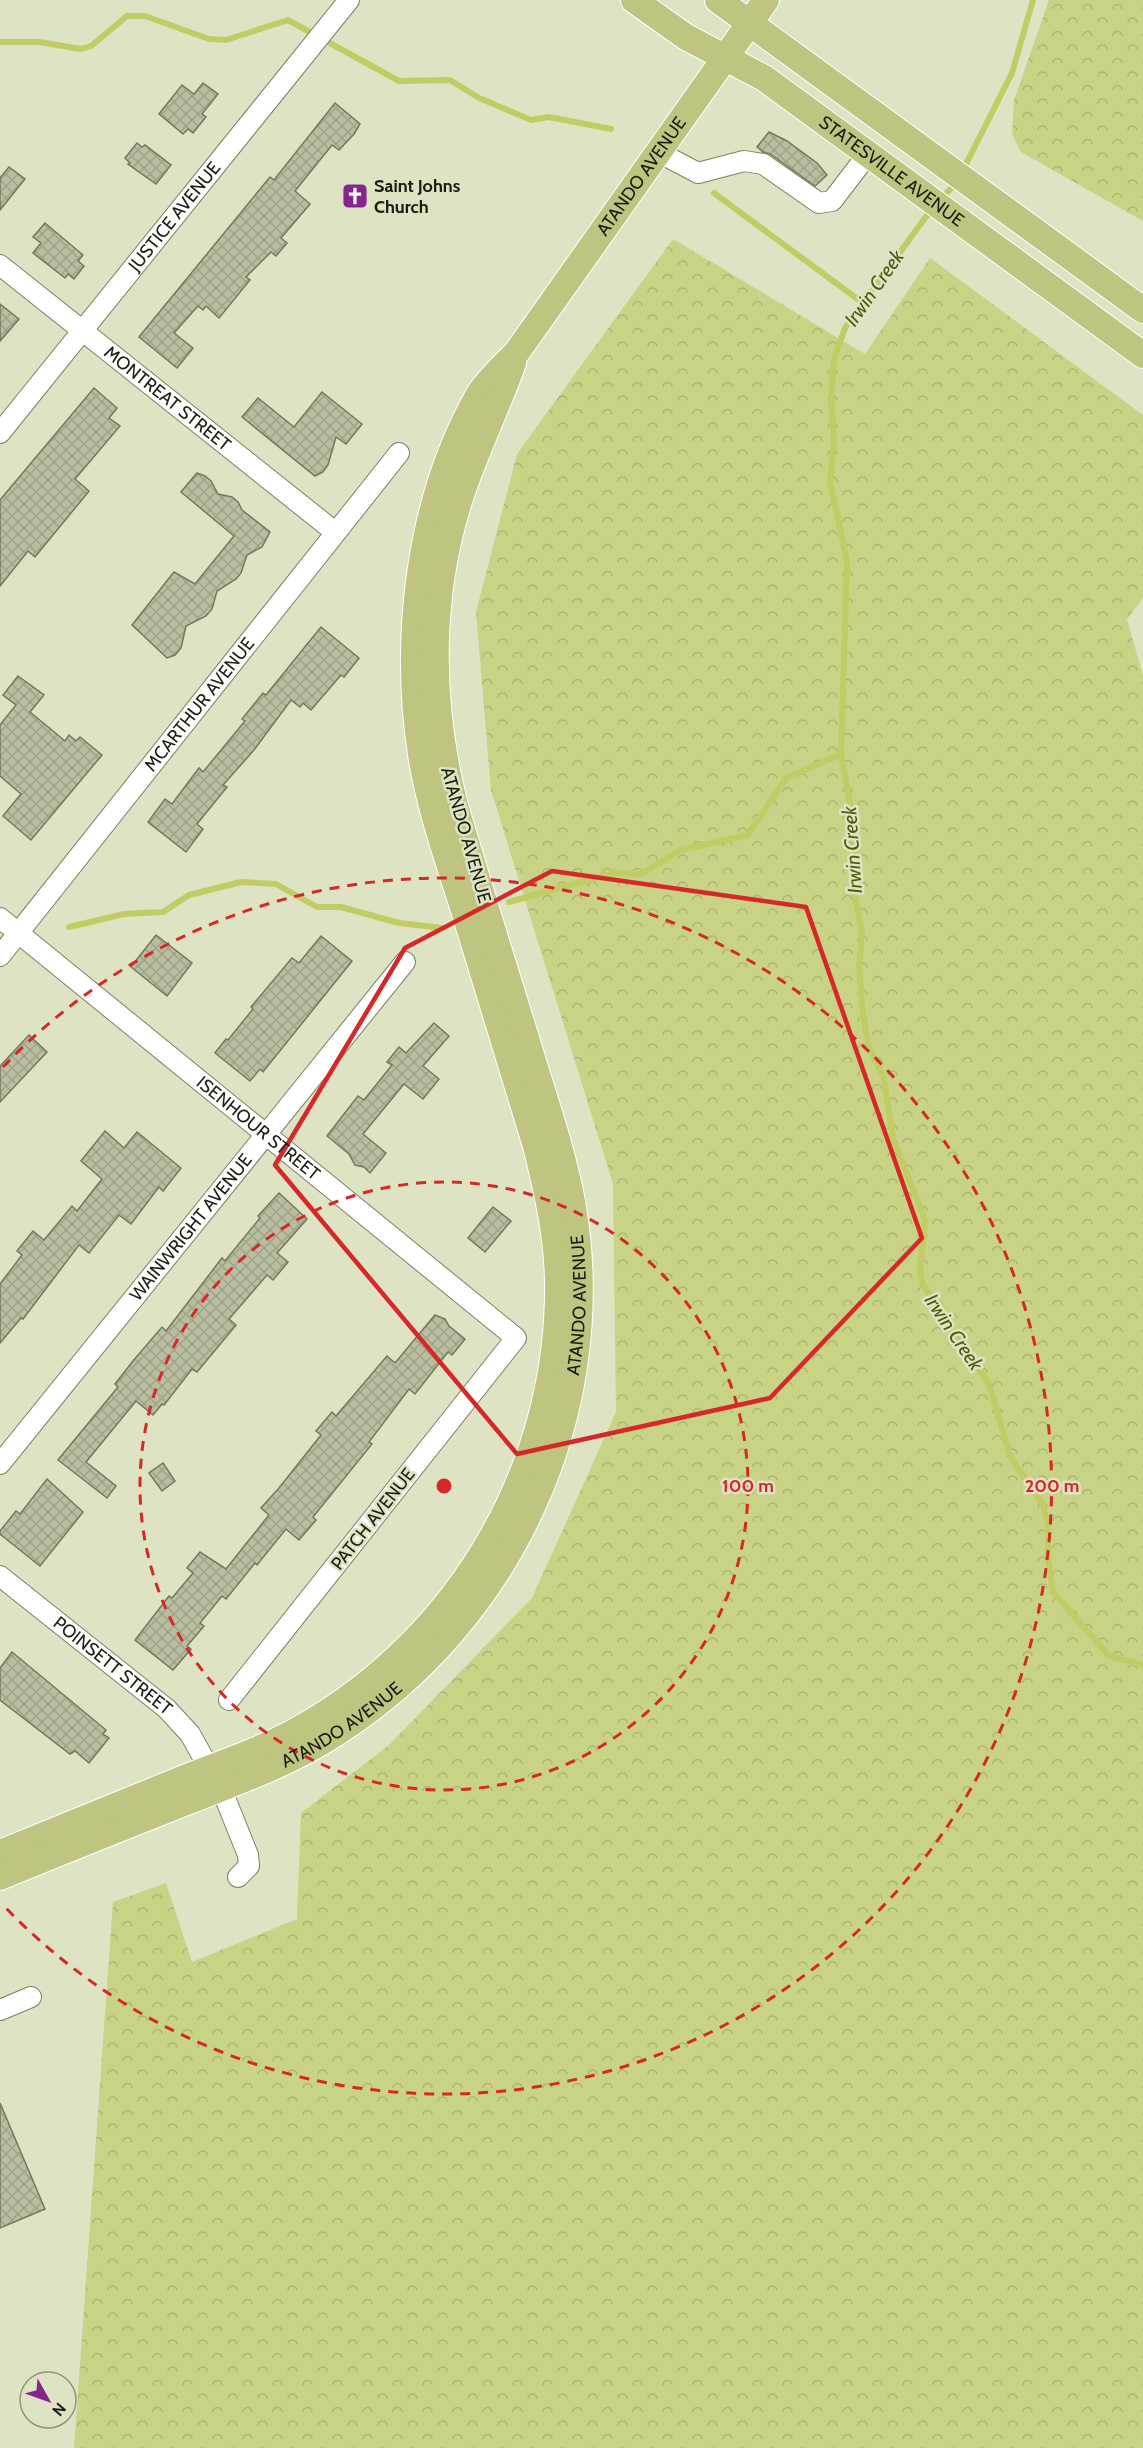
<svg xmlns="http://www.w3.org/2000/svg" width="1143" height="2448" font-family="Cabin,sans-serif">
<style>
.forest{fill:url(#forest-crowns)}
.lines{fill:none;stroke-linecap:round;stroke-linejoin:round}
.stream{stroke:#c1cc65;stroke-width:6}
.building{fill:url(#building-cross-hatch);stroke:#74785c;stroke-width:1.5}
.minor-casing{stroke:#7c8065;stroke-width:22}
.major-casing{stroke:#fff;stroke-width:28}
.minor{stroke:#fff;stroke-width:20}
.major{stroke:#bfc581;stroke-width:26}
.marked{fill:none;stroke:#d62828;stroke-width:4.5;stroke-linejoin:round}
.ring{fill:none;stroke:#d62828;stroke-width:3;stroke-dasharray:10 8}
.labels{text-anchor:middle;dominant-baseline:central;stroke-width:5;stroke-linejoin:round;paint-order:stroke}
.street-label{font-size:18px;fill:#1c1e12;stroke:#dee3c4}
.poi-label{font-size:18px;font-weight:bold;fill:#1c1e12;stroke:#dee3c4;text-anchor:start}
.water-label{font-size:20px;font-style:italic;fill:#53590b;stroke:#dee3c4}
.centre{fill:#d62828;stroke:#dee3c4;stroke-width:3}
.ring-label{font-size:18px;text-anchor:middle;font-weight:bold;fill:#d62828;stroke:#dee3c4;stroke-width:5;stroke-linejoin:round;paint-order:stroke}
</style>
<defs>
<pattern id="forest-crowns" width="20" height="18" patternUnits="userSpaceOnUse" patternTransform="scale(1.5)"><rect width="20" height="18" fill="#c9d385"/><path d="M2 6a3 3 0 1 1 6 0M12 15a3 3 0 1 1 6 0" fill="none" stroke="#acb572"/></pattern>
<pattern id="building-cross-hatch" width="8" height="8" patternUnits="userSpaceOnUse" patternTransform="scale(1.5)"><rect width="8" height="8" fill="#b9bea0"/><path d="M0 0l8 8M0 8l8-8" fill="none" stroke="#9ea389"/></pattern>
</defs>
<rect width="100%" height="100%" fill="#dee3c4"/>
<g class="forest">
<polygon points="1049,0 1143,0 1143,221 1021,152 1012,134 1014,100"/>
<polygon points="673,239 865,354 930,258 1143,415 1143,598 1127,619 1143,676 1143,2448 74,2448 113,1902 166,1883 192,1962 297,1919 301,1813 389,1745 532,1598 616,1412 613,1184 491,790 476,612 517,454"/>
</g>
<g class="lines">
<g class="stream">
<polyline points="0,42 39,42 81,49 91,46 127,16 145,16 209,39 226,40 288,20 399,81 450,80 479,98 531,120 549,117 611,129"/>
<polyline points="962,172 1012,73 1033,0"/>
<polyline points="714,193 863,303"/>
<polyline points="940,200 958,181"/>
<polyline points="933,207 845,328 834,359 831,398 834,441 830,483 847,560 841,754 855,830 854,890 862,933 859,967 863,1016 869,1047 884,1078 893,1138 925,1220 920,1269 923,1285 989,1384 1010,1456 1043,1505 1048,1524 1048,1556 1053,1592 1109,1656 1143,1665"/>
<polyline points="509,902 614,873 641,874 680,850 748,835 786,778 841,754"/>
<polyline points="69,927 124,914 163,912 189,895 241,882 276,884 317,907 341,907 399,923 443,928"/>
</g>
</g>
<g class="building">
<polygon points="203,83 218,94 202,114 206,117 193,133 188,129 183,134 159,114 182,85 194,94"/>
<polygon points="335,103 360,124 354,134 339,150 332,145 295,191 310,204 281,238 287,243 276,256 271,252 246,277 250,280 219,318 206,306 203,310 198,306 174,333 193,348 177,368 139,337 270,177 274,180"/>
<polygon points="769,132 787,141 817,163 827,175 815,186 770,154 763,152 757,147"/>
<polygon points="137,143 142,147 145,145 171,165 156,184 128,164 130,163 125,158"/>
<polygon points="9,167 25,179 0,210 0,178"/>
<polygon points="45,223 83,255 78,261 84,266 74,279 68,274 65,278 33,253 41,243 33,237"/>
<polygon points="0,304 19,319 0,341"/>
<polygon points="94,388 117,408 109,418 120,426 75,479 89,491 35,557 28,551 0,586 0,500"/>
<polygon points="322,392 362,424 346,444 336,437 328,465 323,472 315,476 242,417 258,398 294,427"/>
<polygon points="197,473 205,476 211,481 218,494 232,497 238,502 242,510 270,532 262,547 247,555 241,573 236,579 217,591 212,609 206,616 186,626 181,648 175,655 167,658 132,625 174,572 195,584 234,536 181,492"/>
<polygon points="321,627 359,658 344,677 341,675 311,710 303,703 300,707 291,700 254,750 223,785 227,787 197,824 203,829 186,852 148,822 165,799 172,804 199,768 203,772 245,721 242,719 263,693 266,695"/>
<polygon points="18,676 44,695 30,712 65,741 69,735 76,741 80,737 102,755 31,840 3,816 21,794 0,776 0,725 16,705 3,695"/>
<polygon points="156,935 192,963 167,996 131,967"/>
<polygon points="321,936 352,961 263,1072 260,1069 250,1081 215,1053 226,1039 228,1040 253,1009 251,1007 292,958 299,963"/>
<polygon points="434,1023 449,1036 423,1066 439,1079 423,1099 404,1084 363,1134 386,1153 370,1173 364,1167 355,1165 349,1154 327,1136 358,1096 364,1100 392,1065 387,1062 399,1047 406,1053"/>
<polygon points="29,1035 47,1052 0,1102 0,1066"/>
<polygon points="105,1131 124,1148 137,1132 181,1168 163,1191 159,1187 131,1224 119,1215 89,1253 79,1245 23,1319 21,1318 0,1343 0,1284 22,1255 17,1251 33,1231 44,1240 72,1206 77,1211 102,1179 81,1161"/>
<polygon points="279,1193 307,1219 277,1253 288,1262 273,1280 267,1275 229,1319 236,1325 197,1372 192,1369 164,1405 162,1404 153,1415 136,1401 86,1462 116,1486 107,1498 58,1460 118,1387 115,1384 133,1361 162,1327 166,1331 222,1258 225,1261 260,1218 258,1216"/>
<polygon points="493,1207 511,1221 485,1252 468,1238"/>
<polygon points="435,1315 445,1319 449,1326 465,1339 452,1355 448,1352 415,1394 409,1389 369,1442 372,1444 313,1517 316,1520 299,1540 286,1529 257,1565 255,1563 226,1599 222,1596 200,1623 204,1626 187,1646 191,1649 173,1670 135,1640 169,1596 172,1598 193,1573 187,1568 200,1552 226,1569 269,1515 261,1508 279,1488 321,1435 316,1431 332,1412 336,1416 387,1356 395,1363"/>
<polygon points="163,1463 175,1481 162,1491 149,1473"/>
<polygon points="47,1479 83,1512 40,1566 0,1534 0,1531 16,1511 20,1514"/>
<polygon points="12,1652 106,1730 103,1734 109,1738 89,1763 75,1751 70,1754 0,1700 0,1668"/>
<polygon points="0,2103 45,2209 0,2228"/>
</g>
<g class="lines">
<defs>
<g id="minor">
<polyline points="658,152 698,173 744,161 763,164 819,203 832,201 868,154"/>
<path id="s1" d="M0,265L335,532"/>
<path id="s2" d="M0,433L349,0"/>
<path id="s3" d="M0,918L516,1338L229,1700"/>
<path id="s4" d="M0,956L399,453"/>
<path id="s5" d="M0,1464L405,962"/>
<path id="s6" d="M0,1576L167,1709L190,1734L209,1768"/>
<polyline points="221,1788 248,1855 249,1866 238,1877"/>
<polyline points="0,2010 31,1997"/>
</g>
<g id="major">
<path id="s7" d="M634,0L686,37L764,78L1143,355"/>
<polyline points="718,0 1143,310"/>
<path id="s8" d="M0,1853C62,1828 125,1802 187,1777C226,1762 267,1748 303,1727C462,1636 561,1464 558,1280C557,1234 547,1190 536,1146C512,1066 487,987 463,907C447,857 429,806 421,754C403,637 419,500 478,396C487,380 504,366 517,352L766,0"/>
<path id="s9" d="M0,1877C63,1851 126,1826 189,1801C239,1781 291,1763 336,1733C511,1621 607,1413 573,1207C564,1156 547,1107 532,1058C506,973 479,888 454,802C429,701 428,595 461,495C476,450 497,408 513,363"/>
</g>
</defs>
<use href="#minor" class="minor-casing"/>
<use href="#major" class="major-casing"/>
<use href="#minor" class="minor"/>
<use href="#major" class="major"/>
</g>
<path class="marked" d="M552,871L806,907L922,1238L770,1398L517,1454L275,1165L405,948Z"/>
<g class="ring">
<circle cx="444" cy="1486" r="304"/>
<path d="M3 1067A608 608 0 1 1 3 1905"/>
</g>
<defs>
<symbol id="church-square" viewBox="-11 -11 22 22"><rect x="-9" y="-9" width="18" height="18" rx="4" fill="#86258e" stroke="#dee3c4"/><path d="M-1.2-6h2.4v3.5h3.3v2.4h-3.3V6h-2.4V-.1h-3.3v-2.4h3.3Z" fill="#fff"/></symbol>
</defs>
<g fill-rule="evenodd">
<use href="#church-square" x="340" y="181" width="30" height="30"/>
</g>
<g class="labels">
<g class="street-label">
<text stroke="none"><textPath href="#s7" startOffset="310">STATESVILLE AVENUE</textPath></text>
<text stroke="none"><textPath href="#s8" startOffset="2056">ATANDO AVENUE</textPath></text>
<text stroke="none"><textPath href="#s2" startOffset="278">JUSTICE AVENUE</textPath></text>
<text stroke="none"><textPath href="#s1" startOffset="214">MONTREAT STREET</textPath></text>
<text stroke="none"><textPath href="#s4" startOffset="321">MCARTHUR AVENUE</textPath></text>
<text transform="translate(466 835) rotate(74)">ATANDO AVENUE</text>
<text stroke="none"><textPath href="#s3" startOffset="333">ISENHOUR STREET</textPath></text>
<text stroke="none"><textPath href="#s5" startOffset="304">WAINWRIGHT AVENUE</textPath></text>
<text stroke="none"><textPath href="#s9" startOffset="878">ATANDO AVENUE</textPath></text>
<text transform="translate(373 1519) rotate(-52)">PATCH AVENUE</text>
<text stroke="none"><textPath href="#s6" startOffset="144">POINSETT STREET</textPath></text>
<text stroke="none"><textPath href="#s9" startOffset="375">ATANDO AVENUE</textPath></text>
</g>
<g class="poi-label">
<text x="374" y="186">Saint Johns<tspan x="374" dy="21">Church</tspan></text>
</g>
<g class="water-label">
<text transform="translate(874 288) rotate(-55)">Irwin Creek</text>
<text transform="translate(852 850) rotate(-94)">Irwin Creek</text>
<text transform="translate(954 1332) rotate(56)">Irwin Creek</text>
</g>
</g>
<circle cx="444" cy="1486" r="9" class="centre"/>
<g class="ring-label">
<text x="748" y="1492">100 m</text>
<text x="1052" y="1492">200 m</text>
</g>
<g transform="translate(48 2400) rotate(130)"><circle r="28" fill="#dee3c4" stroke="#90947d" stroke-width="1.5"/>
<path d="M0-4.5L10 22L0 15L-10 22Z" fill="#86258e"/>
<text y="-9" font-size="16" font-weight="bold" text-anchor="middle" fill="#1c1e12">N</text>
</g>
</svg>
